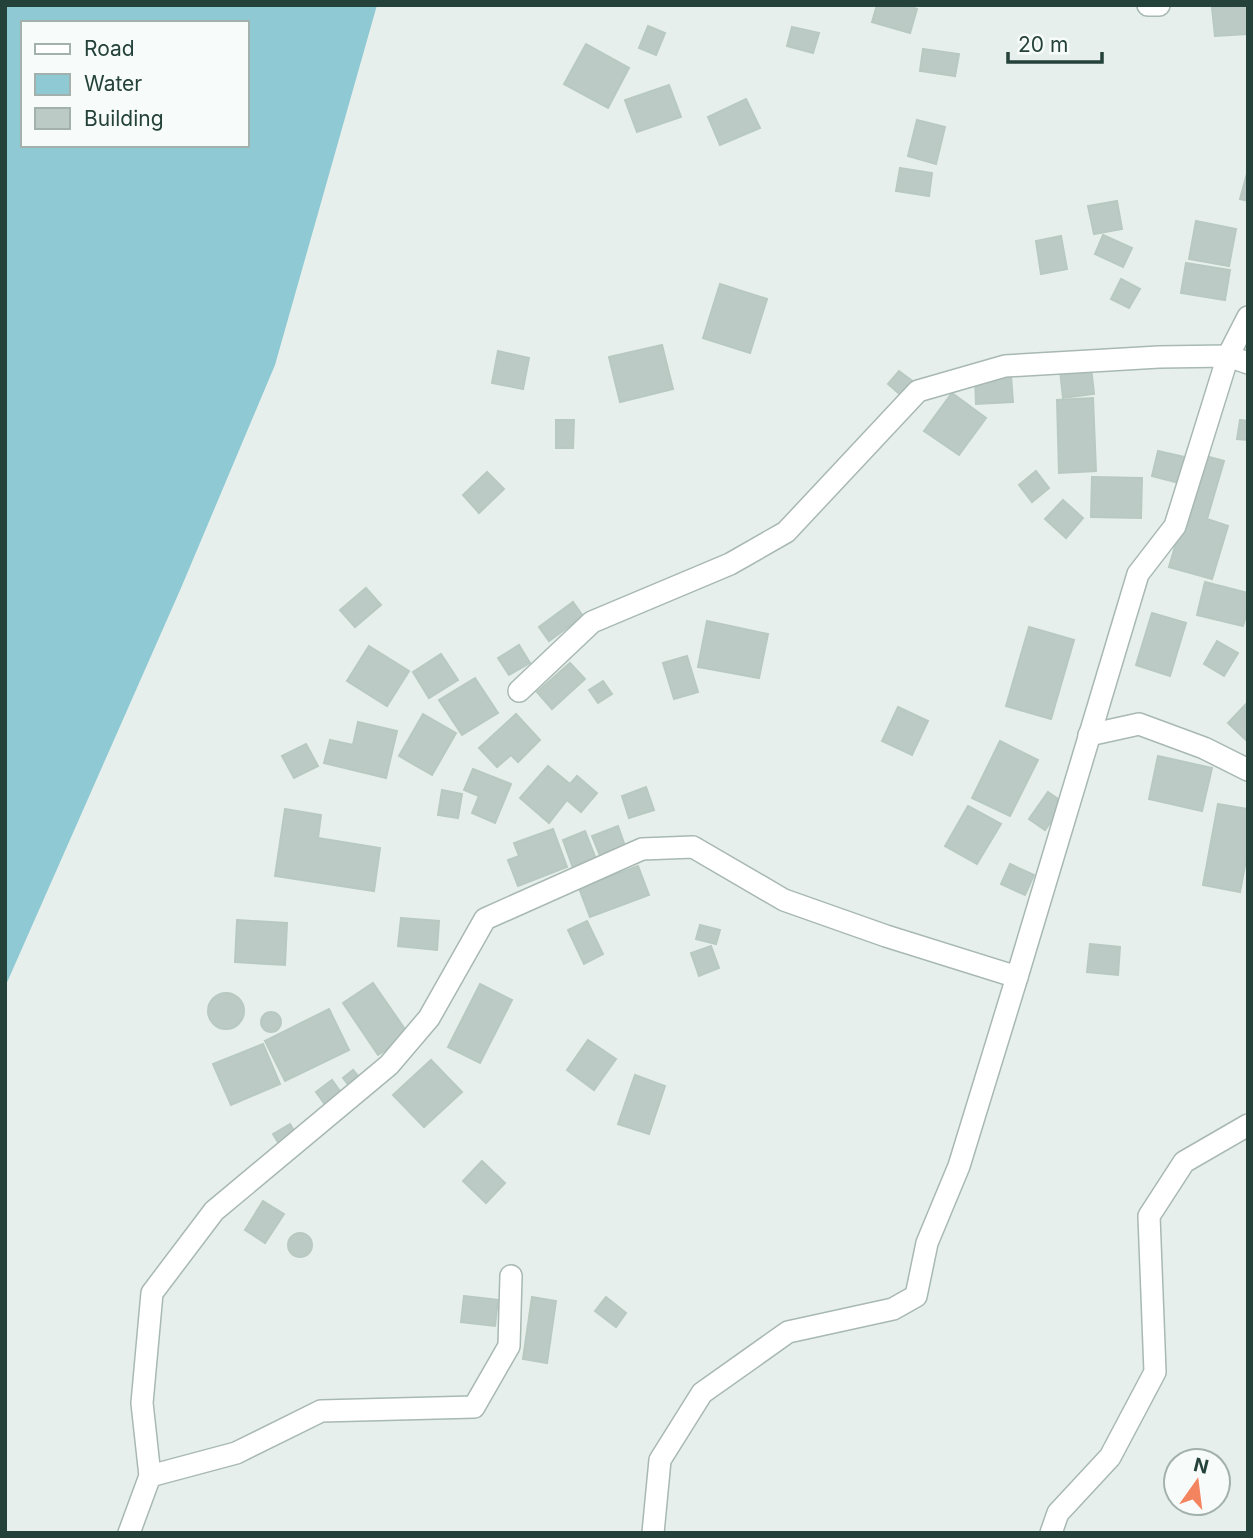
<svg xmlns="http://www.w3.org/2000/svg" width="1253" height="1538" font-family="Inter,sans-serif">
<style>
.water{fill:#8ec9d4;fill-rule:evenodd}
.building{fill:#bbcac4;stroke:#b8c9c2;stroke-width:2}
.lines{fill:none;stroke-linecap:round;stroke-linejoin:round}
.street-casing{stroke:#a8b8b2;stroke-width:24}
.street{stroke:#fff;stroke-width:21}
</style>
<rect width="100%" height="100%" fill="#e6efeb"/>
<path class="water" d="M5,5H377L275,365L181,588L5,987ZM23,23H247V145H23Z"/>
<g class="building">
<polygon points="877,5 904,5 917,9 910,33 872,22"/>
<polygon points="1248,5 1248,34 1215,36 1212,8"/>
<polygon points="648,26 665,33 656,55 639,48"/>
<polygon points="792,27 819,33 813,53 787,46"/>
<polygon points="586,44 629,68 608,108 564,84"/>
<polygon points="923,49 959,54 955,76 920,71"/>
<polygon points="669,85 681,117 637,132 625,100"/>
<polygon points="746,99 760,128 720,145 708,117"/>
<polygon points="917,120 945,127 936,164 908,156"/>
<polygon points="900,168 932,173 929,196 896,191"/>
<polygon points="1248,170 1248,201 1240,199"/>
<polygon points="1117,201 1122,229 1094,234 1088,206"/>
<polygon points="1196,221 1236,229 1229,266 1189,259"/>
<polygon points="1103,235 1132,248 1123,267 1095,254"/>
<polygon points="1061,236 1067,269 1041,274 1036,241"/>
<polygon points="1186,263 1230,270 1225,300 1181,293"/>
<polygon points="1121,279 1140,289 1129,308 1111,299"/>
<polygon points="720,284 767,299 750,353 703,338"/>
<polygon points="662,345 673,389 620,402 609,357"/>
<polygon points="498,351 529,358 523,389 492,383"/>
<polygon points="1091,367 1094,394 1063,398 1060,370"/>
<polygon points="899,371 915,383 903,397 888,384"/>
<polygon points="1011,376 1013,402 976,404 975,379"/>
<polygon points="952,393 986,418 959,455 924,431"/>
<polygon points="1093,398 1096,471 1059,473 1057,400"/>
<polygon points="556,420 574,420 573,448 556,448"/>
<polygon points="1240,420 1248,421 1248,440 1237,439"/>
<polygon points="1158,451 1189,458 1183,484 1152,476"/>
<polygon points="1202,455 1224,461 1207,519 1228,526 1212,579 1169,567"/>
<polygon points="1036,471 1049,488 1032,502 1019,485"/>
<polygon points="487,472 504,489 479,513 463,495"/>
<polygon points="1092,477 1142,478 1141,518 1091,517"/>
<polygon points="1063,500 1083,518 1066,538 1045,519"/>
<polygon points="1205,582 1248,593 1248,608 1243,626 1197,615"/>
<polygon points="366,588 381,605 355,627 340,610"/>
<polygon points="573,602 583,616 549,641 539,627"/>
<polygon points="1152,613 1186,623 1170,676 1136,665"/>
<polygon points="707,621 768,634 759,678 698,667"/>
<polygon points="1029,627 1074,640 1051,719 1006,706"/>
<polygon points="1217,641 1238,653 1224,676 1204,664"/>
<polygon points="519,645 530,663 509,675 498,658"/>
<polygon points="369,646 409,671 387,706 347,681"/>
<polygon points="441,654 458,680 429,698 413,672"/>
<polygon points="687,656 698,692 674,699 663,663"/>
<polygon points="570,663 585,679 552,709 537,692"/>
<polygon points="475,678 498,713 462,735 439,700"/>
<polygon points="603,681 612,694 598,703 589,690"/>
<polygon points="1248,702 1248,742 1228,723"/>
<polygon points="898,707 928,721 912,755 882,741"/>
<polygon points="423,714 456,733 432,775 399,756"/>
<polygon points="516,714 540,740 518,762 511,755 497,767 479,748"/>
<polygon points="358,722 397,731 386,778 324,763 330,740 353,745"/>
<polygon points="1000,741 1038,760 1010,816 972,798"/>
<polygon points="306,744 318,766 294,778 282,756"/>
<polygon points="1158,756 1212,768 1202,811 1149,799"/>
<polygon points="548,766 570,784 577,776 597,793 581,812 567,800 549,823 520,798"/>
<polygon points="473,769 511,784 495,823 472,813 479,796 464,790"/>
<polygon points="646,787 654,810 629,818 622,796"/>
<polygon points="442,790 462,794 458,818 438,815"/>
<polygon points="1048,792 1064,803 1045,830 1029,819"/>
<polygon points="1218,804 1248,809 1248,850 1240,892 1203,885"/>
<polygon points="968,806 1001,824 977,864 945,846"/>
<polygon points="285,809 321,815 318,838 380,848 374,891 275,876"/>
<polygon points="618,826 626,849 601,858 592,836"/>
<polygon points="553,829 567,867 518,886 508,860 519,856 514,843"/>
<polygon points="585,831 596,859 573,868 563,840"/>
<polygon points="1010,864 1034,875 1025,895 1001,884"/>
<polygon points="638,866 649,895 590,917 579,888"/>
<polygon points="401,918 439,921 437,950 398,946"/>
<polygon points="237,920 287,923 285,965 235,962"/>
<polygon points="587,921 603,954 584,964 568,930"/>
<polygon points="700,925 720,930 716,944 696,939"/>
<polygon points="1090,944 1120,947 1118,975 1087,972"/>
<polygon points="711,946 719,968 699,976 691,953"/>
<polygon points="373,983 409,1035 378,1055 343,1003"/>
<polygon points="480,984 512,1000 480,1063 448,1047"/>
<circle cx="226" cy="1011" r="18"/>
<polygon points="329,1009 349,1050 285,1081 265,1041"/>
<circle cx="271" cy="1022" r="10"/>
<polygon points="588,1040 616,1059 594,1090 567,1070"/>
<polygon points="263,1044 280,1084 231,1105 213,1064"/>
<polygon points="431,1060 462,1092 424,1127 393,1095"/>
<polygon points="353,1070 363,1082 353,1091 343,1078"/>
<polygon points="635,1075 665,1086 649,1134 618,1124"/>
<polygon points="332,1080 345,1098 329,1110 316,1092"/>
<polygon points="290,1124 297,1136 281,1147 273,1134"/>
<polygon points="482,1161 505,1183 486,1203 463,1181"/>
<polygon points="263,1201 284,1214 265,1243 245,1230"/>
<circle cx="300" cy="1245" r="12"/>
<polygon points="464,1296 498,1300 495,1326 461,1322"/>
<polygon points="532,1297 556,1301 547,1363 523,1359"/>
<polygon points="606,1297 626,1313 616,1327 595,1311"/>
</g>
<g class="lines">
<defs>
<g id="street">
<polyline points="1148,5 1159,5"/>
<polyline points="519,691 592,622 730,564 786,532 918,391 1005,366 1159,357 1228,356 1248,363"/>
<polyline points="1089,735 1139,724 1204,748 1248,770"/>
<polyline points="150,1476 236,1453 321,1411 474,1407 509,1346 511,1276"/>
<polyline points="129,1533 150,1476 142,1403 152,1293 214,1211 389,1065 429,1018 485,919 642,849 693,847 784,900 886,936 1017,977 1138,574 1175,526 1228,356 1248,317"/>
<polyline points="653,1533 660,1460 702,1393 788,1332 893,1309 916,1296 927,1243 959,1166 1017,977"/>
<polyline points="1051,1533 1058,1513 1110,1457 1155,1372 1149,1216 1184,1162 1248,1125"/>
</g>
</defs>
<use href="#street" class="street-casing"/>
<use href="#street" class="street"/>
</g>
<rect width="1253" height="1538" fill="none" stroke="#24423a" stroke-width="14"/>
<rect x="21" y="21" width="228" height="126" fill="#f7fbf9" stroke="#a3b1ad" stroke-width="2"/>
<rect x="35" y="44" width="35" height="10" fill="#ffffff" stroke="#a3b1ad" stroke-width="2"/>
<text x="84" y="56" font-size="21" fill="#24423a">Road</text>
<rect x="35" y="74" width="35" height="21" fill="#8ec9d4" stroke="#a3b1ad" stroke-width="2"/>
<text x="84" y="91" font-size="21" fill="#24423a">Water</text>
<rect x="35" y="108" width="35" height="21" fill="#bbcac4" stroke="#a3b1ad" stroke-width="2"/>
<text x="84" y="126" font-size="21" fill="#24423a">Building</text>
<g transform="translate(1197 1482) rotate(14)"><circle r="33" fill="#f7fbf9" stroke="#a3b1ad" stroke-width="2"/>
<path d="M0-5L12 26L0 18L-12 26Z" fill="#f4845f"/>
<text y="-10" font-size="19" font-weight="bold" text-anchor="middle" fill="#24423a">N</text>
</g>
<path d="M1008 52v10h94v-10" fill="none" stroke="#24423a" stroke-width="3.5"/>
<text x="1018" y="52" font-size="21" fill="#24423a" stroke="#f7fbf9" stroke-width="5" paint-order="stroke">20 m</text>
</svg>
